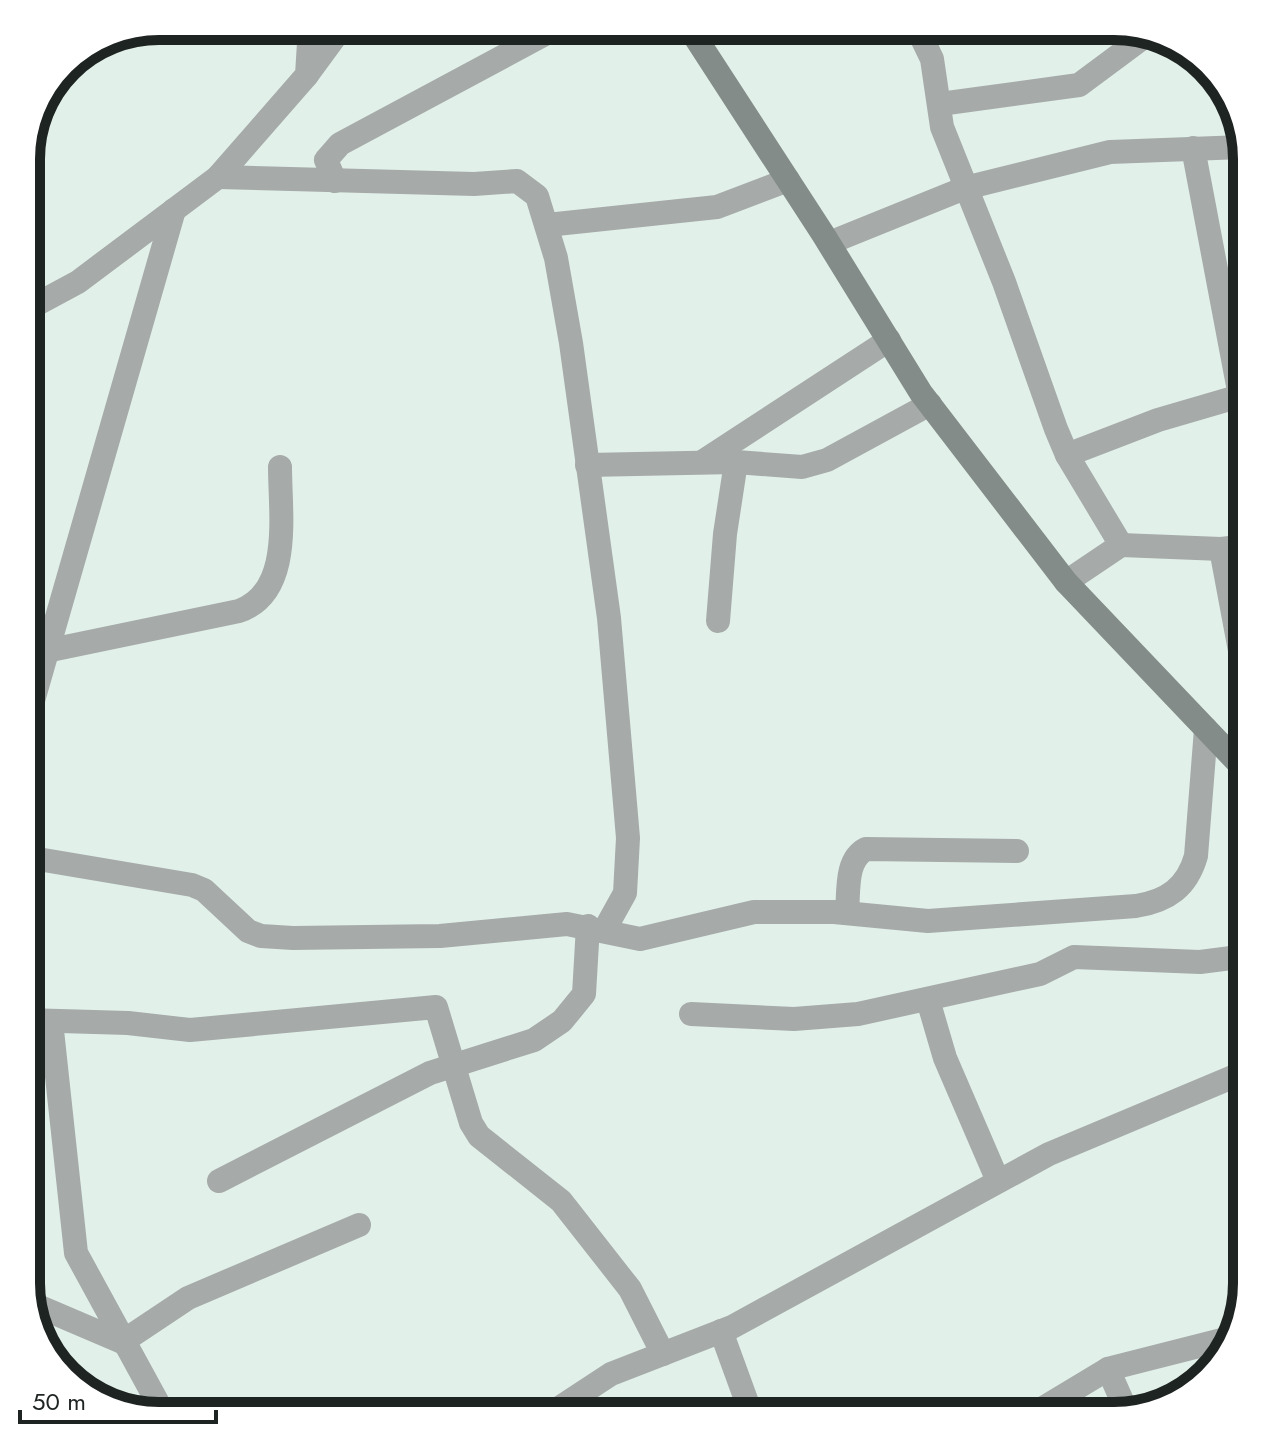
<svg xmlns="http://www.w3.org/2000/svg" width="1273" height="1442" font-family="Jost,sans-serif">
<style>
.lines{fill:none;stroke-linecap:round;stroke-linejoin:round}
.street{stroke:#a6aba9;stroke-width:24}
.secondary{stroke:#838c88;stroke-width:24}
.rim{fill:none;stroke:#1e2421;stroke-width:10}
</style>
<rect width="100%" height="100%" fill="#e2f0ea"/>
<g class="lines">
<g class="street">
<polyline points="916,26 932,59 942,127 1004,282 1056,429 1067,455 1121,545"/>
<polyline points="1046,26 1048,33"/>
<polyline points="154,28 166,26"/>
<polyline points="307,75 343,26"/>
<polyline points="940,104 1079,85 1149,33"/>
<polyline points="1193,148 1240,396"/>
<polyline points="218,177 474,184 517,181 537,196 556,258 571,343 609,618 628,838 625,893 605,929"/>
<polyline points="335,181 326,160 340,144 560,26"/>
<polyline points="547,225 717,207 788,180"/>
<polyline points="829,243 965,188 1110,152 1243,147"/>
<polyline points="26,310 78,282 218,177 307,75 310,26"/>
<polyline points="1067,455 1158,420 1247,394"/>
<polyline points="702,462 889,340"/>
<polyline points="587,465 736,462 802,467 827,460 930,404"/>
<polyline points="1221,549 1247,688"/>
<polyline points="1066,582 1121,545 1221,549 1247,546"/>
<polyline points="718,621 725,534 736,462"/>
<path d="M46,651L239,611C293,592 280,514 280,467"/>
<polyline points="26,725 174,210"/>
<path d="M26,857L192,885L204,890L248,931L261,936L293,938L440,936L567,924L640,939L754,912H834L928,921L1136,906C1168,901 1187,887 1196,856L1206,729"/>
<path d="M847,913C849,891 845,860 866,849L1017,851"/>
<polyline points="928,1000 945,1058 998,1181"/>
<polyline points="691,1014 794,1019 858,1014 1040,974 1074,957 1200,962 1247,956"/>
<polyline points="26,1020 128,1023 190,1030 436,1007 471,1123 479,1136 561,1201 630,1289 663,1354"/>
<polyline points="51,1021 76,1253 165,1416"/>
<polyline points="219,1181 430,1073 534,1040 562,1021 584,994 588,926"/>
<polyline points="33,1304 122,1342 188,1298 359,1225"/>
<polyline points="721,1331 752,1416"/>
<polyline points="1108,1369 1127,1412"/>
<polyline points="547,1416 611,1374 732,1327 1049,1154 1247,1071"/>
<polyline points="1030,1416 1108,1369 1234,1337"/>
</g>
<polyline class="secondary" points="688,26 823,234 921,393 1066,582 1247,772"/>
</g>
<path d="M0 0H1273V1442H0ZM159 40H1114A119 119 0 0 1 1233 159V1283A119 119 0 0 1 1114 1402H159A119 119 0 0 1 40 1283V159A119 119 0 0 1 159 40Z" fill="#fff" fill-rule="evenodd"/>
<path class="rim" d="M159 40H1114A119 119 0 0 1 1233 159V1283A119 119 0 0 1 1114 1402H159A119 119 0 0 1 40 1283V159A119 119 0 0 1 159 40Z"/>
<path d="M20 1410v12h196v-12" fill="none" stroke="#1e2421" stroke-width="4"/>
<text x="32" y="1410" font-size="24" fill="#1e2421" stroke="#ffffff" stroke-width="6" paint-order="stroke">50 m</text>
</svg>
